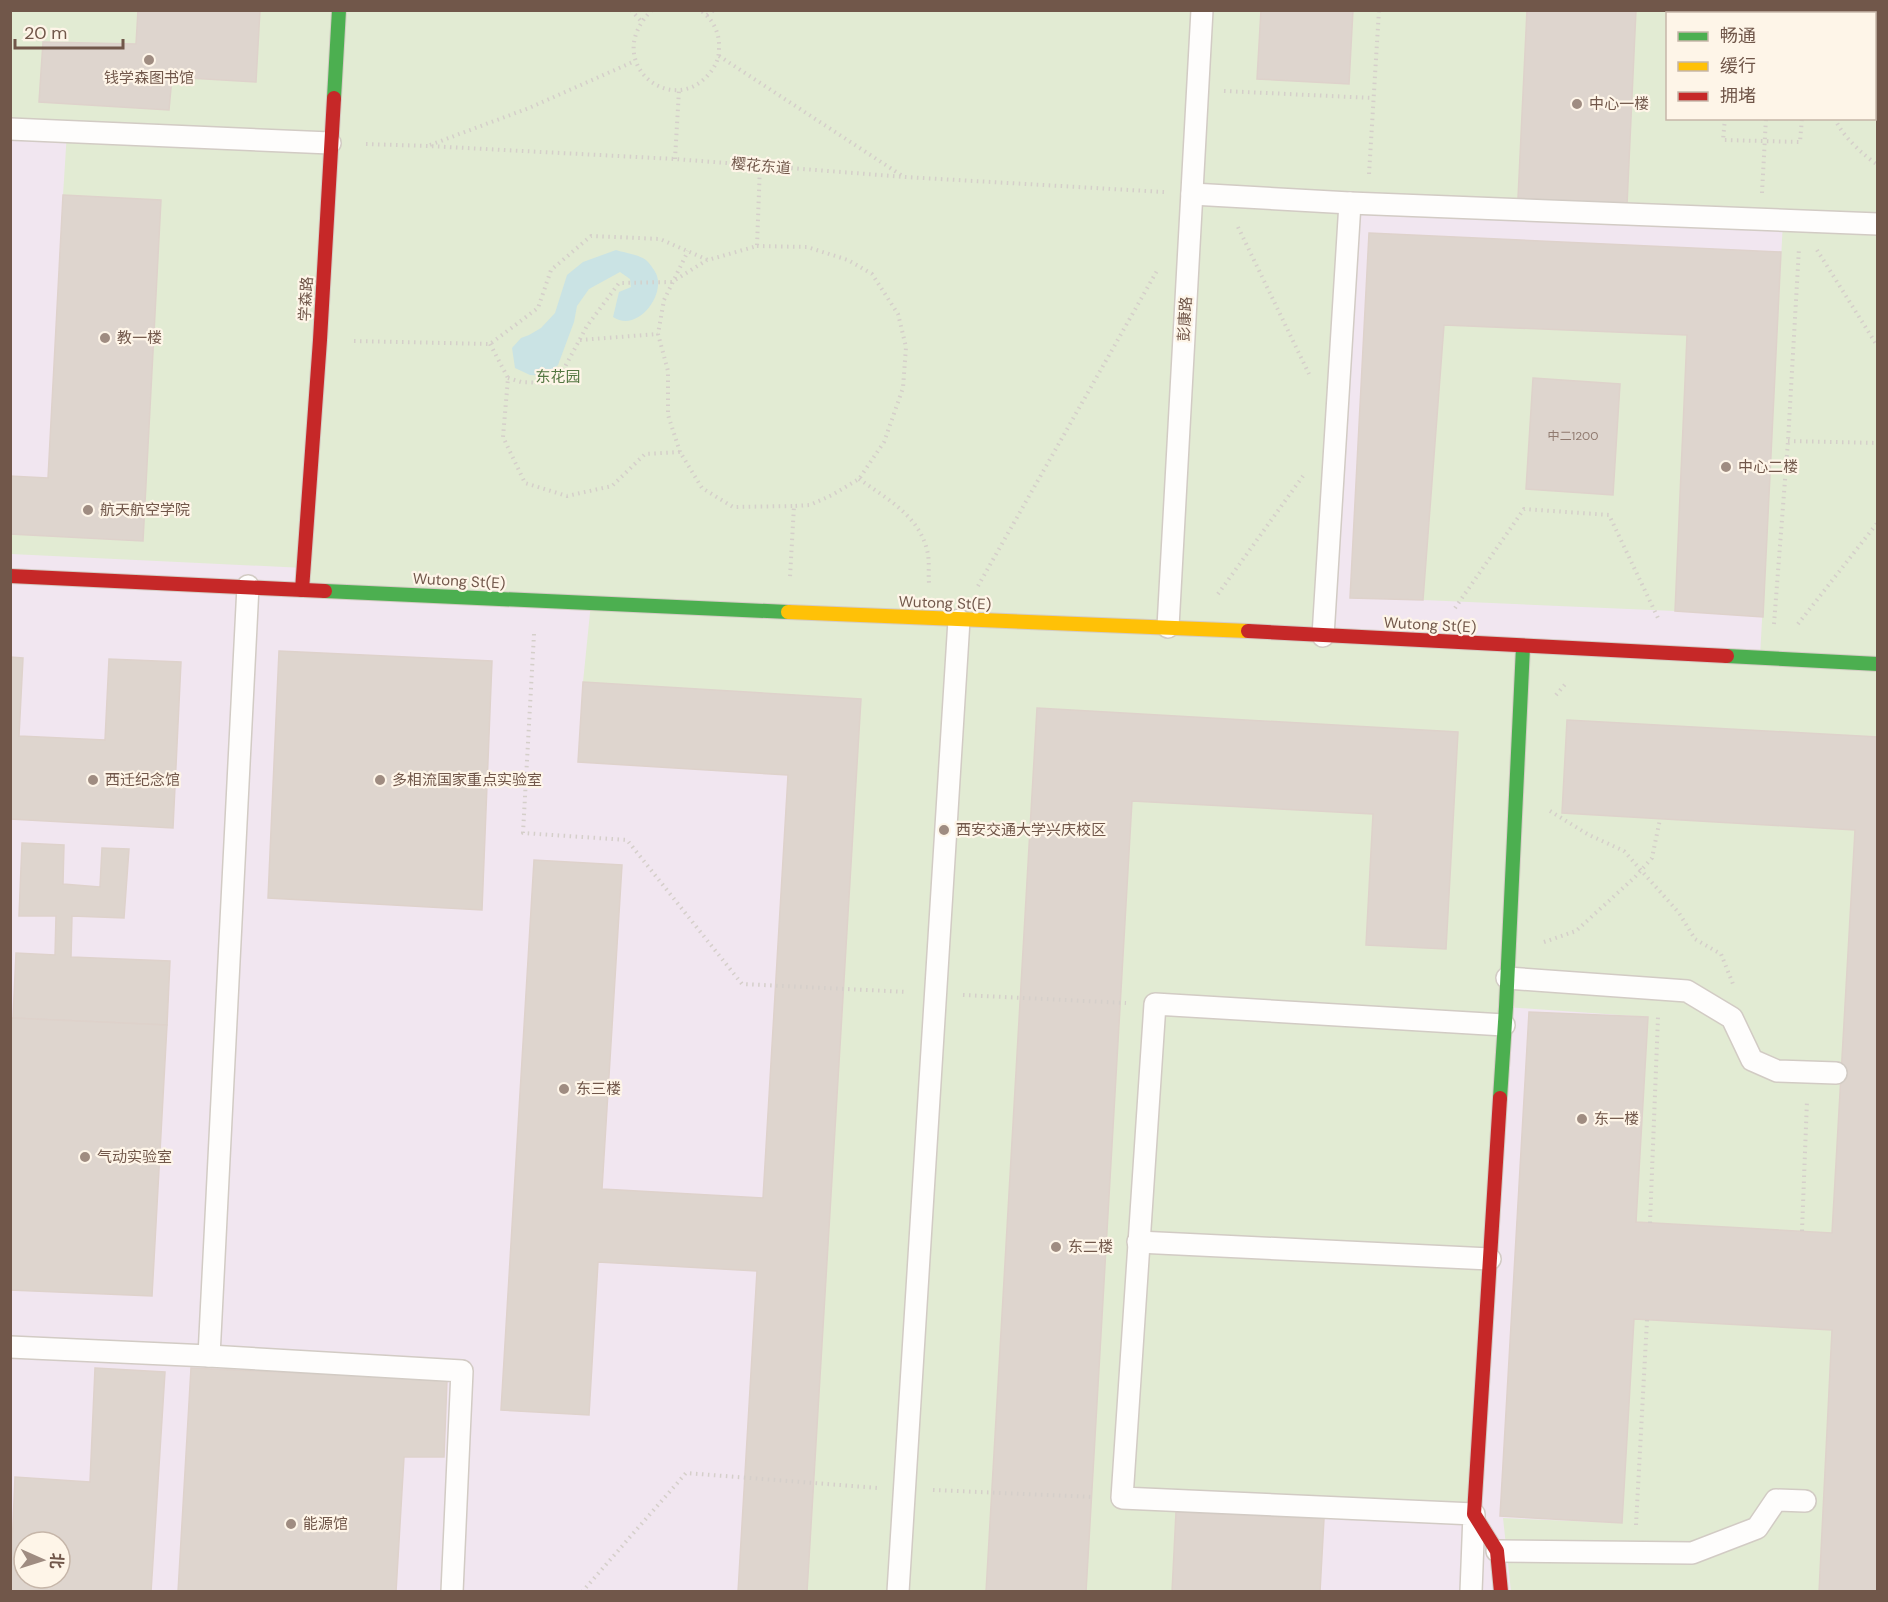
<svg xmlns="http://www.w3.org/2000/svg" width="1888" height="1602" font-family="'DM Sans','Noto Sans SC',sans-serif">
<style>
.education{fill:#f1e6f0;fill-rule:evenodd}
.green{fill:#e2ebd3;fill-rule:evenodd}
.water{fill:#cae3e4}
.building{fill:#ded5ce;stroke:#ded2cb;stroke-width:1.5;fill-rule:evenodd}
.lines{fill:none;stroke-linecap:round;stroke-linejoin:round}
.lane-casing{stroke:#d2cbc4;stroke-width:24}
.fast-casing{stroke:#d4ccc4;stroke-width:16}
.slow-casing{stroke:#d4ccc4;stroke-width:16}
.jam-casing{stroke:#d4ccc4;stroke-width:16}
.path{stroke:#d5cfca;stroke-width:4;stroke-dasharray:1.5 4.5;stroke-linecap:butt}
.lane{stroke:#fefdfc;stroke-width:21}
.fast{stroke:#4caf50;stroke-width:14}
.slow{stroke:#ffc107;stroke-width:14}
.jam{stroke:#c62828;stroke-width:14}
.poi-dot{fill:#9f8c81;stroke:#fef5e8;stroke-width:2}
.labels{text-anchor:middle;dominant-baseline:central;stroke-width:4.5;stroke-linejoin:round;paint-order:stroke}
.number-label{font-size:12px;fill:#8f796e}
.poi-label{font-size:15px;fill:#71574a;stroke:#fef5e8;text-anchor:start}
.street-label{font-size:15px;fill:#71574a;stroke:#fef5e8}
.park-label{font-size:15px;fill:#547742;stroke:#fef5e8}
</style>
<rect width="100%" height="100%" fill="#f5efe8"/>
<path class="education" d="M11,11H1877V1591H11ZM1668,14H1874V118H1668ZM24,1542H60V1578H24Z"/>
<g class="green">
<path d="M11,11H138L136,44L43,42L39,102L172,77L256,81L260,11H1527L1522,125L1529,11H1877V737L1568,720L1562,813L1855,830L1832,1233L1636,1222L1648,1017L1506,1007L1474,1514L1179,1501L1176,1512L1172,1591H1086L1132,801L1373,814L1366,945L1445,949L1458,732L1037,708L986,1591H807L861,699L583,682L591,603L302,590L304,568L11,554V534L143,541L161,201L63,195L67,132L11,129ZM1668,14H1874V118H1668ZM1350,203L1783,221L1760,658L1323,636Z"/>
<polygon points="1444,325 1687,335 1675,611 1423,600"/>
<polygon points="1634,1319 1832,1330 1819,1591 1511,1591 1503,1518 1622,1523"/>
</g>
<path class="water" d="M616,250C625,253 641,255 647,261C650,264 656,272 657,276C664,297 637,333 613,317L619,292L631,287L630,279L620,272L589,289L577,306L574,322L558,365L545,376L530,375L515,368L512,348L521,338L529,335L541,328L555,313L567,275L583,262Z"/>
<g class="building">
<polygon points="138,10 260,10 256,82 172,77 169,110 39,102 43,42 136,44"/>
<polygon points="1261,10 1353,10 1349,84 1257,79"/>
<polygon points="1527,10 1636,10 1627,205 1518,198"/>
<polygon points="63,195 161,200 143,541 10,534 10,476 48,478"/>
<polygon points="1369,233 1781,252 1763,617 1675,611 1687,335 1444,325 1423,600 1350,598"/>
<polygon points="1533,378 1620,384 1613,495 1526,489"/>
<polygon points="279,651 492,661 482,910 268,898"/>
<polygon points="10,657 23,658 19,736 105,740 109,659 181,662 173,828 10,819"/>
<polygon points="583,682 861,699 807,1592 738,1592 757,1271 598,1262 589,1415 501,1410 534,860 622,865 602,1189 763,1198 788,775 578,762"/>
<polygon points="1037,708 1458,732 1446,949 1366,945 1373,814 1132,801 1086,1592 986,1592"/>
<polygon points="1567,720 1878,737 1878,1592 1819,1592 1832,1330 1634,1319 1622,1523 1500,1516 1529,1012 1648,1017 1636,1222 1832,1233 1855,830 1562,813"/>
<polygon points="22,843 64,845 63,884 100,887 102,848 129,849 124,918 72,916 71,957 170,961 167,1025 13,1018 16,953 55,955 56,916 19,916"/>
<polygon points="10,1018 167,1025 152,1296 10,1290"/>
<path d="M95,1368L165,1372L151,1592H10L15,1477L90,1482ZM24,1542H60V1578H24Z"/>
<polygon points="191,1368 447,1380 444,1457 404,1457 396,1592 178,1592"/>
<polygon points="1176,1512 1324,1519 1320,1592 1172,1592"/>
</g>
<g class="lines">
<defs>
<g id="lane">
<polyline points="10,129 330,143"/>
<polyline points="1192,194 1350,203 1878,224"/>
<polyline points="1168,627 1202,10"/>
<polyline points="1323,636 1350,203"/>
<polyline points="1507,978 1687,991 1732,1018 1752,1060 1777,1071 1836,1073"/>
<polyline points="1138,1242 1490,1259"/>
<polyline points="10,1347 209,1356 248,586"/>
<polyline points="209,1356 462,1371 452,1592"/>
<polyline points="1497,1551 1692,1553 1757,1528 1776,1500 1805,1501"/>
<polyline points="898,1592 959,620"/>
<polyline points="1471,1592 1474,1514 1122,1498 1155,1004 1504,1025"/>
</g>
<g id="fast">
<polyline points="334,98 339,10"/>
<polyline points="325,591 788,612"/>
<polyline points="1727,656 1878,664"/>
<polyline points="1500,1098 1506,1007 1523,647"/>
</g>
<polyline id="slow" points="788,612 1248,631"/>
<g id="jam">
<polyline points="10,576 325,591"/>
<polyline points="302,590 320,340 334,98"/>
<polyline points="1248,631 1727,656"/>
<polyline points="1500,1098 1474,1514 1497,1551 1501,1592"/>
</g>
</defs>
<use href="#lane" class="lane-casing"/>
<use href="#fast" class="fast-casing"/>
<use href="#slow" class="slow-casing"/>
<use href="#jam" class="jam-casing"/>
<g class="path">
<polyline points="631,10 641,21"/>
<path d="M652,10C600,61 671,119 709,74C715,67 719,59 719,49C720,33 713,19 700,10"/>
<polyline points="1768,14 1768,10"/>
<polyline points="1788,14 1789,10"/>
<polyline points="707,15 714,10"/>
<polyline points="1874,36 1878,34"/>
<polyline points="719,56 904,177"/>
<polyline points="1224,91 1373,98"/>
<polyline points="1725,118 1723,140 1800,142 1802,118"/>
<path d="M1835,118C1840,134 1864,156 1878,165"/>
<polyline points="366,144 428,146 675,159 905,177 1164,192"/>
<polyline points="430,145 529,108 635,61"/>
<polyline points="675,159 679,90"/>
<polyline points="1369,174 1379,10"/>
<polyline points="1762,193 1766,118"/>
<polyline points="1238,227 1309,374"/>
<polyline points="757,246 807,247 848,260 872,274 898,314 906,347 903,388 884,442 859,479 832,495 810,505 794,506"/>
<polyline points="1817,250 1878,347"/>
<polyline points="580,340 658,334"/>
<polyline points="354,341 490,344 538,308 551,270 591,236 660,239 708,260 757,246 760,165"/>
<polyline points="490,344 508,378 503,437 525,483 567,496 612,486 645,454 680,452 702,488 733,507 794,506 790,577"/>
<polyline points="508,378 521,382 545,383 560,376 587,326 619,283 672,282 707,260"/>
<polyline points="1788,441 1878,443"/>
<polyline points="680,452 668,415 668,371 658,334 664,300 688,251"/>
<path d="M859,479C886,498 919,516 927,550C930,560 928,572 929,583"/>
<polyline points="978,586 1158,269"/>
<polyline points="1218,594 1303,476"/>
<polyline points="1455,608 1524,509 1609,515 1658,618"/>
<polyline points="1774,624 1788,441 1799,248"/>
<polyline points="1798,624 1878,522"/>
<polyline points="534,634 523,833 627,840 742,984 908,992"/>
<polyline points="1556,695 1567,682"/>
<polyline points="1550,811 1589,835 1624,851 1679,913 1695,939 1721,954 1733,984"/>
<polyline points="1544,942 1576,931 1635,877 1652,858 1660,819"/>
<polyline points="963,995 1126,1003"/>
<polyline points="1650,1223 1658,1017"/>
<polyline points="1802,1231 1807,1100"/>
<polyline points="933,1490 1093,1497"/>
<polyline points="1636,1525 1647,1320"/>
<polyline points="582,1592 686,1473 878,1488"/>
</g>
<use href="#lane" class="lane"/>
<use href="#fast" class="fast"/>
<use href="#slow" class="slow"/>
<use href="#jam" class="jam"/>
</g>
<g class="poi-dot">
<circle cx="149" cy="60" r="6"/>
<circle cx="1577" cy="104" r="6"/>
<circle cx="105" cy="338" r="6"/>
<circle cx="1726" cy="467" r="6"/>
<circle cx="88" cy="510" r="6"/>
<circle cx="93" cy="780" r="6"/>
<circle cx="380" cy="780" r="6"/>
<circle cx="944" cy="830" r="6"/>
<circle cx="564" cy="1089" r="6"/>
<circle cx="1582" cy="1119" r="6"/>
<circle cx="85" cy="1157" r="6"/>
<circle cx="1056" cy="1247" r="6"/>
<circle cx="291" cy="1524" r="6"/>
</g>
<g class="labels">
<g class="number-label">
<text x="1573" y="436">中二1200</text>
</g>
<g class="poi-label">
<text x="149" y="78" text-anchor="middle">钱学森图书馆</text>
<text x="1589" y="104">中心一楼</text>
<text x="117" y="338">教一楼</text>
<text x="1738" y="467">中心二楼</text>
<text x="100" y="510">航天航空学院</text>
<text x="105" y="780">西迁纪念馆</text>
<text x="392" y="780">多相流国家重点实验室</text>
<text x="956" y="830">西安交通大学兴庆校区</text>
<text x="576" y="1089">东三楼</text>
<text x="1594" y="1119">东一楼</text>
<text x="97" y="1157">气动实验室</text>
<text x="1068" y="1247">东二楼</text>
<text x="303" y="1524">能源馆</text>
</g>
<g class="street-label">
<text transform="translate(761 166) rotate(5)">樱花东道</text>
<text transform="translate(306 299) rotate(-87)">学森路</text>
<text transform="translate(1185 319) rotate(-87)">彭康路</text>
<text transform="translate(459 581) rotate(3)">Wutong St(E)</text>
<text transform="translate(945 603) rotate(2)">Wutong St(E)</text>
<text transform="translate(1430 625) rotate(3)">Wutong St(E)</text>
</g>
<g class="park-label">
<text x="558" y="377">东花园</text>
</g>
</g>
<rect width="1888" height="1602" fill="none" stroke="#71574a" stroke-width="24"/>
<rect x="1666" y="12" width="210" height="108" fill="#fef5e8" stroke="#c6b6a9" stroke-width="1.5"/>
<rect x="1678" y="32" width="30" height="9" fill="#4caf50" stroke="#c6b6a9" stroke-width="1.5"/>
<text x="1720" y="42" font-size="18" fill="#71574a">畅通</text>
<rect x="1678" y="62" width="30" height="9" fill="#ffc107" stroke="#c6b6a9" stroke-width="1.5"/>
<text x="1720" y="72" font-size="18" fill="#71574a">缓行</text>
<rect x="1678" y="92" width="30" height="9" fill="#c62828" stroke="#c6b6a9" stroke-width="1.5"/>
<text x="1720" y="102" font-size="18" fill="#71574a">拥堵</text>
<g transform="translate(42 1560) rotate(93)"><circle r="28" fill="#fef5e8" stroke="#c6b6a9" stroke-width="1.5"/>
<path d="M0-4.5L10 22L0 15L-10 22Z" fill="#9f8c81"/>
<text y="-9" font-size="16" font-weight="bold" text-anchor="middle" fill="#71574a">北</text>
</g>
<path d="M15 39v9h108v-9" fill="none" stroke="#71574a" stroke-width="3"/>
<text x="24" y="39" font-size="18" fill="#71574a" stroke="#fef5e8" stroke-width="4.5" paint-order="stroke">20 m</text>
</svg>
